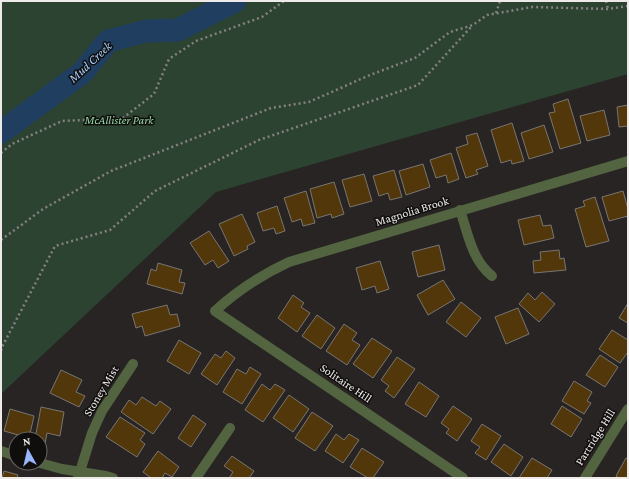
<svg xmlns="http://www.w3.org/2000/svg" width="629" height="479" font-family="'Crimson Pro',serif">
<style>
.green{fill:#2c4332}
.lines{fill:none;stroke-linecap:round;stroke-linejoin:round}
.river{stroke:#203e60;stroke-width:23}
.building{fill:#52370a;stroke:#787572}
.path{stroke:#858180;stroke-width:2.5;stroke-dasharray:2 3;stroke-linecap:butt}
.street{stroke:#536440;stroke-width:10}
.labels{text-anchor:middle;dominant-baseline:central;stroke-width:3;stroke-linejoin:round;paint-order:stroke}
.park-label{font-size:12px;font-style:italic;fill:#95d9a6;stroke:#100e0d}
.street-label{font-size:12px;fill:#edeae9;stroke:#100e0d}
.water-label{font-size:13px;font-style:italic;fill:#a5cdfc;stroke:#100e0d}
</style>
<rect width="100%" height="100%" fill="#282423"/>
<polygon class="green" points="1,1 628,1 628,74 216,192 1,394"/>
<g class="lines">
<polyline class="river" points="1,132 82,73 108,41 146,31 178,30 235,1"/>
</g>
<g class="building">
<polygon points="568,99 581,143 560,149 549,113 555,112 553,104"/>
<polygon points="628,105 628,126 619,127 617,107"/>
<polygon points="604,110 610,135 587,141 580,116"/>
<polygon points="512,123 524,161 512,164 511,160 501,163 491,130"/>
<polygon points="544,125 553,152 529,159 521,133"/>
<polygon points="477,133 488,166 476,170 478,174 466,178 456,148 468,144 466,136"/>
<polygon points="451,153 459,179 448,183 446,175 436,178 430,160"/>
<polygon points="423,164 430,187 406,195 399,171"/>
<polygon points="394,170 402,197 390,200 388,193 379,196 373,176"/>
<polygon points="364,174 372,201 350,207 342,180"/>
<polygon points="334,182 344,214 332,218 331,214 317,218 310,189"/>
<polygon points="306,191 315,223 303,226 301,219 292,222 284,198"/>
<polygon points="623,191 628,209 628,216 609,221 602,197"/>
<polygon points="595,197 609,241 586,247 575,209 585,206 583,201"/>
<polygon points="277,206 285,231 276,234 274,228 263,231 257,213"/>
<polygon points="242,214 255,242 247,246 248,249 234,256 219,224"/>
<polygon points="540,215 543,226 551,225 554,238 524,245 518,220"/>
<polygon points="209,231 229,261 218,268 213,260 205,265 190,243"/>
<polygon points="439,245 445,270 418,277 412,252"/>
<polygon points="559,250 560,259 564,258 566,270 534,273 533,261 541,260 540,252"/>
<polygon points="380,261 389,289 377,293 375,286 362,290 356,268"/>
<polygon points="158,263 182,270 179,282 185,283 182,294 147,284 151,269 156,271"/>
<polygon points="443,280 455,299 428,315 417,295"/>
<polygon points="542,292 555,304 539,322 519,304 528,293 535,300"/>
<polygon points="293,295 304,303 301,307 310,313 297,332 278,318"/>
<polygon points="461,302 481,318 466,337 446,322"/>
<polygon points="628,303 628,323 619,318"/>
<polygon points="167,305 170,315 177,314 180,326 145,336 142,326 136,328 132,314"/>
<polygon points="518,308 529,334 506,344 495,317"/>
<polygon points="317,315 335,328 321,349 302,336"/>
<polygon points="344,324 357,333 352,340 360,345 347,365 326,351"/>
<polygon points="612,330 628,340 628,352 620,363 599,349"/>
<polygon points="372,338 392,351 373,378 353,364"/>
<polygon points="179,340 201,353 189,374 167,361"/>
<polygon points="226,351 235,358 217,385 201,374 215,354 221,358"/>
<polygon points="600,355 618,367 605,387 586,375"/>
<polygon points="397,357 415,369 394,398 385,391 389,386 381,380"/>
<polygon points="250,367 261,374 242,404 223,392 237,369 246,374"/>
<polygon points="61,370 82,380 76,392 85,396 79,407 50,393"/>
<polygon points="574,381 592,392 587,401 591,403 584,414 562,401"/>
<polygon points="419,382 439,396 426,417 405,404"/>
<polygon points="262,384 270,390 275,384 285,390 263,422 245,410"/>
<polygon points="289,395 309,409 293,432 273,418"/>
<polygon points="142,397 156,406 160,401 171,409 153,434 121,412 129,400 136,405"/>
<polygon points="453,406 472,419 457,441 446,433 449,429 441,423"/>
<polygon points="562,406 582,419 571,437 551,424"/>
<polygon points="41,407 64,412 60,436 47,433 45,444 40,443 40,439 35,439"/>
<polygon points="10,409 34,416 29,438 4,431"/>
<polygon points="312,412 333,426 315,451 295,438"/>
<polygon points="193,415 206,424 191,447 178,438"/>
<polygon points="120,417 145,433 140,440 145,444 137,457 106,437"/>
<polygon points="482,424 501,436 486,460 475,453 480,447 471,441"/>
<polygon points="336,434 344,440 349,434 359,440 343,463 325,451"/>
<polygon points="504,444 523,457 511,476 491,462"/>
<polygon points="362,448 384,462 373,478 368,478 350,467"/>
<polygon points="158,451 179,467 172,477 165,473 162,478 151,478 143,472"/>
<polygon points="232,456 254,471 249,478 229,478 233,472 224,466"/>
<polygon points="532,458 552,470 547,478 519,478"/>
<polygon points="626,458 628,459 628,478 619,478 616,476"/>
<polygon points="4,471 18,475 17,478 2,478"/>
</g>
<g class="lines">
<g class="path">
<polyline points="606,1 608,9"/>
<polyline points="496,13 500,1"/>
<polyline points="1,153 12,144 62,121 123,118 154,94 169,59 196,41 262,17 284,1"/>
<polyline points="1,240 43,209 111,171 271,108 309,102 370,75 415,58 450,32 473,25 487,15 532,7 608,9 628,6"/>
<polyline points="1,351 2,347 55,246 110,230 155,191 259,140 418,85 472,26"/>
</g>
<g class="street">
<path d="M460,210C468,234 472,260 492,276"/>
<polyline points="1,451 16,456"/>
<polyline points="40,463 62,469 106,476 113,478"/>
<polyline points="78,478 92,433 102,411 133,364"/>
<polyline points="196,478 230,428"/>
<path d="M463,478L215,311C238,290 261,275 289,262L628,161"/>
<polyline points="585,478 628,409"/>
</g>
</g>
<g class="labels">
<g class="park-label">
<text x="119" y="120">McAllister Park</text>
</g>
<g class="street-label">
<text transform="translate(412 211) rotate(-17)">Magnolia Brook</text>
<text transform="translate(346 383) rotate(34)">Solitaire Hill</text>
<text transform="translate(101 391) rotate(-59)">Stoney Mist</text>
<text transform="translate(595 437) rotate(-58)">Partridge Hill</text>
</g>
<g class="water-label">
<text transform="translate(90 62) rotate(-43)">Mud Creek</text>
</g>
</g>
<rect width="629" height="479" fill="none" stroke="#edeae9" stroke-width="4"/>
<g transform="translate(28 451) rotate(352)"><circle r="19" fill="#100e0d" stroke="#686665"/>
<path d="M0-3L7 15L0 10L-7 15Z" fill="#99b5fd"/>
<text y="-6" font-size="11" font-weight="bold" text-anchor="middle" fill="#edeae9">N</text>
</g>
</svg>
